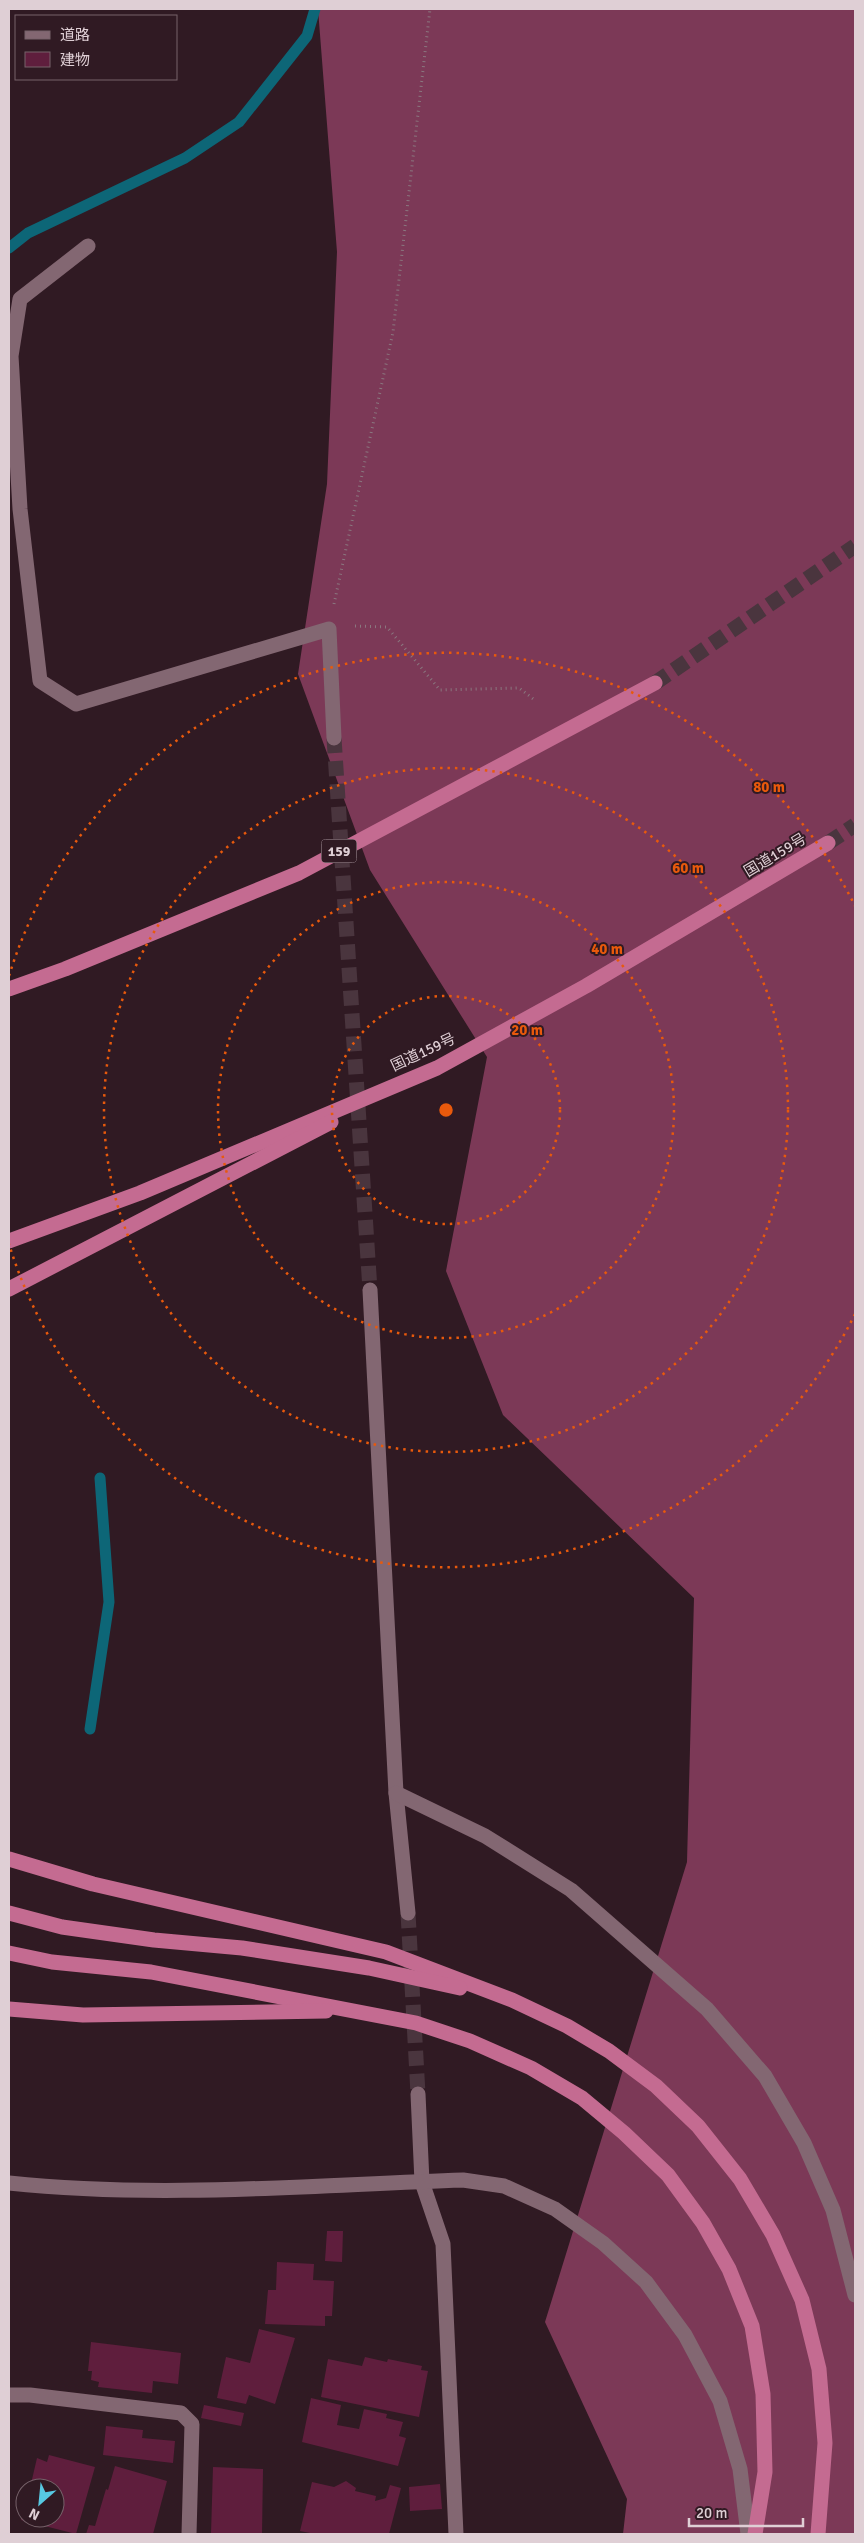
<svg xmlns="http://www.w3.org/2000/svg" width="864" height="2543" font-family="Signika,'Noto Sans JP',sans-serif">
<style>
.forest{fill:#7c3957}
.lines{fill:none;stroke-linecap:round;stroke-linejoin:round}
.stream{stroke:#0d6677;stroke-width:11}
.building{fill:#5f1e3d}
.street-tunnel{stroke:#4a353e;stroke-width:15;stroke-dasharray:15 8;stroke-linecap:butt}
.highway-tunnel{stroke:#4a353e;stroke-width:15;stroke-dasharray:15 8;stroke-linecap:butt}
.path{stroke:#8a777f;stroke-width:3;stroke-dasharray:1 4;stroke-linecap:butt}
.street{stroke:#836772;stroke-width:15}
.highway{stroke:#c46b91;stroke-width:15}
.ring{fill:none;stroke:#e8590c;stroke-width:2.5;stroke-dasharray:2.5 5}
.labels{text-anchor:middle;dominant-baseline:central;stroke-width:4;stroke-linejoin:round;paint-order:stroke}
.shield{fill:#301a23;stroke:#aa99a0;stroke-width:1}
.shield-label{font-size:14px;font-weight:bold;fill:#dfcfd5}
.street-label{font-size:15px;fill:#dfcfd5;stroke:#301a23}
.centre{fill:#e8590c;stroke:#301a23;stroke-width:2.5}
.ring-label{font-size:15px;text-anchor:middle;font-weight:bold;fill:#e8590c;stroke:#301a23;stroke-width:4;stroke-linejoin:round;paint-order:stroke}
</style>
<rect width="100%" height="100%" fill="#301a23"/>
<polygon class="forest" points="318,9 855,9 855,2534 623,2534 627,2499 545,2322 687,1862 694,1598 503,1415 446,1271 487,1057 370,870 298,674 327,484 337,252"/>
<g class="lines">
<g class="stream">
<polyline points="9,248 28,233 185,158 239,122 307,36 315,9"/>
<polyline points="90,1729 109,1602 100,1478"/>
</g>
</g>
<g class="building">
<polygon points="327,2231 343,2231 342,2262 325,2261"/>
<polygon points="277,2262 314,2264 313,2280 334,2281 332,2316 325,2316 325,2326 265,2324 268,2290 276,2290"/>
<polygon points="259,2329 295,2338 275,2404 249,2395 246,2404 217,2398 226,2357 250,2363"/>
<polygon points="91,2342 181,2353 178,2384 153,2381 152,2393 98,2387 99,2382 91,2380 92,2371 88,2371"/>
<polygon points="365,2357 387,2362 388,2359 422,2366 421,2370 428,2371 419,2417 321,2397 328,2359 362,2366"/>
<polygon points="311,2398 341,2405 337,2425 359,2429 364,2409 387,2414 386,2418 403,2422 399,2436 406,2438 398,2466 302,2442"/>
<polygon points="204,2405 244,2413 241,2426 201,2418"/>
<polygon points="106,2426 143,2430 142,2438 175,2441 173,2463 103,2455"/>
<polygon points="49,2455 95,2467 76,2534 21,2520 24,2509 25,2518 55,2518 55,2488 30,2488 37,2458 47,2462"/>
<polygon points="115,2466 167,2481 153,2534 86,2534 89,2525 95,2526 106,2489 108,2490"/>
<polygon points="213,2467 263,2469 262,2534 211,2534"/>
<polygon points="346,2481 356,2488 355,2491 376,2496 375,2501 386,2498 390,2485 401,2488 389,2534 315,2534 300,2531 312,2482 334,2487"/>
<polygon points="440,2484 442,2509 410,2511 409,2487"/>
</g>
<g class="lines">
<g class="street-tunnel">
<polyline points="334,738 370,1290"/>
<polyline points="408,1913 418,2094"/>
</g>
<g class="highway-tunnel">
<polyline points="655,683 855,546"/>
<polyline points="828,843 855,825"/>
</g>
<g class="path">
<polyline points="334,604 393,332 430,9"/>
<polyline points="355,626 387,627 440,690 519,688 536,701"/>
</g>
<g class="street">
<polyline points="88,246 20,299 11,356 20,509 40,681 76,704 329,629 334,738"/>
<polyline points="370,1290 396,1793 408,1913"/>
<polyline points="396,1793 485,1836 571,1890 707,2009 765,2076 804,2143 833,2210 855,2295"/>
<polyline points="418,2094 422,2182 443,2244 456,2534"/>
<path d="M9,2183C160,2199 311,2185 463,2180L504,2186L555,2209L603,2243L646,2282L685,2335L720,2401L740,2469L748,2534"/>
<polyline points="9,2395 30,2395 181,2413 192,2424 189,2534"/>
</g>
<g class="highway">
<polyline points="9,989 65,969 299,873 655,683"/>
<polyline points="9,1241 140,1193 437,1068 586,986 828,843"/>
<polyline points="9,1289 331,1122"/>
<polyline points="9,1859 93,1884 386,1952 512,2000 567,2026 609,2051 656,2086 698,2126 740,2179 773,2235 802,2300 819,2369 825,2443 818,2534"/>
<polyline points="9,1913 62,1927 154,1940 242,1948 369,1968 460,1988"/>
<polyline points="9,1953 52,1962 151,1972 416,2023 470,2041 531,2068 582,2098 624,2133 668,2175 703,2223 729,2269 752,2326 763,2394 765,2472 755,2534"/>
<polyline points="9,2009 83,2015 326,2011"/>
</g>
</g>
<g class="ring">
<circle cx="446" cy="1110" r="114"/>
<circle cx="446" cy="1110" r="228"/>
<circle cx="446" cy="1110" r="342"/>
<path d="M855 1314A457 457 0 0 1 9 1244M9 976A457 457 0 0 1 855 906"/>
</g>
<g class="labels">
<rect class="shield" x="321.5" y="839.5" width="35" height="23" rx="4"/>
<g class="shield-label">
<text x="339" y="851">159</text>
</g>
<g class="street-label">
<text transform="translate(775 855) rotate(-31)">国道159号</text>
<text transform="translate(423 1052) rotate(-25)">国道159号</text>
</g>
</g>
<circle cx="446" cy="1110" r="8" class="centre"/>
<g class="ring-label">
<text x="769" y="792">80 m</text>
<text x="688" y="873">60 m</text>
<text x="607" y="954">40 m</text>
<text x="527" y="1035">20 m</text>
</g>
<rect width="864" height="2543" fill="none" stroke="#dfcfd5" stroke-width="20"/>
<rect x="15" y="15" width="162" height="65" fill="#301a23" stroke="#76626a"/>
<rect x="25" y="31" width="25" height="8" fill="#836772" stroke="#76626a"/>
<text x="60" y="40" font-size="15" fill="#dfcfd5">道路</text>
<rect x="25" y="52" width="25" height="15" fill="#5f1e3d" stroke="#76626a"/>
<text x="60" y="65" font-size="15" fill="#dfcfd5">建物</text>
<g transform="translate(40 2503) rotate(207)"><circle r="24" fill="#301a23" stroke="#76626a"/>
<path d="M0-4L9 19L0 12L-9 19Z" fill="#57c9e2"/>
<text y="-8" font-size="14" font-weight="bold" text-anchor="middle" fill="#dfcfd5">N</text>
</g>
<path d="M689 2518v8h114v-8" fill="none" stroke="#dfcfd5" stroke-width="2.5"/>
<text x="696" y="2518" font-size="15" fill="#dfcfd5" stroke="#301a23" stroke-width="4" paint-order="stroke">20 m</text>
</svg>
